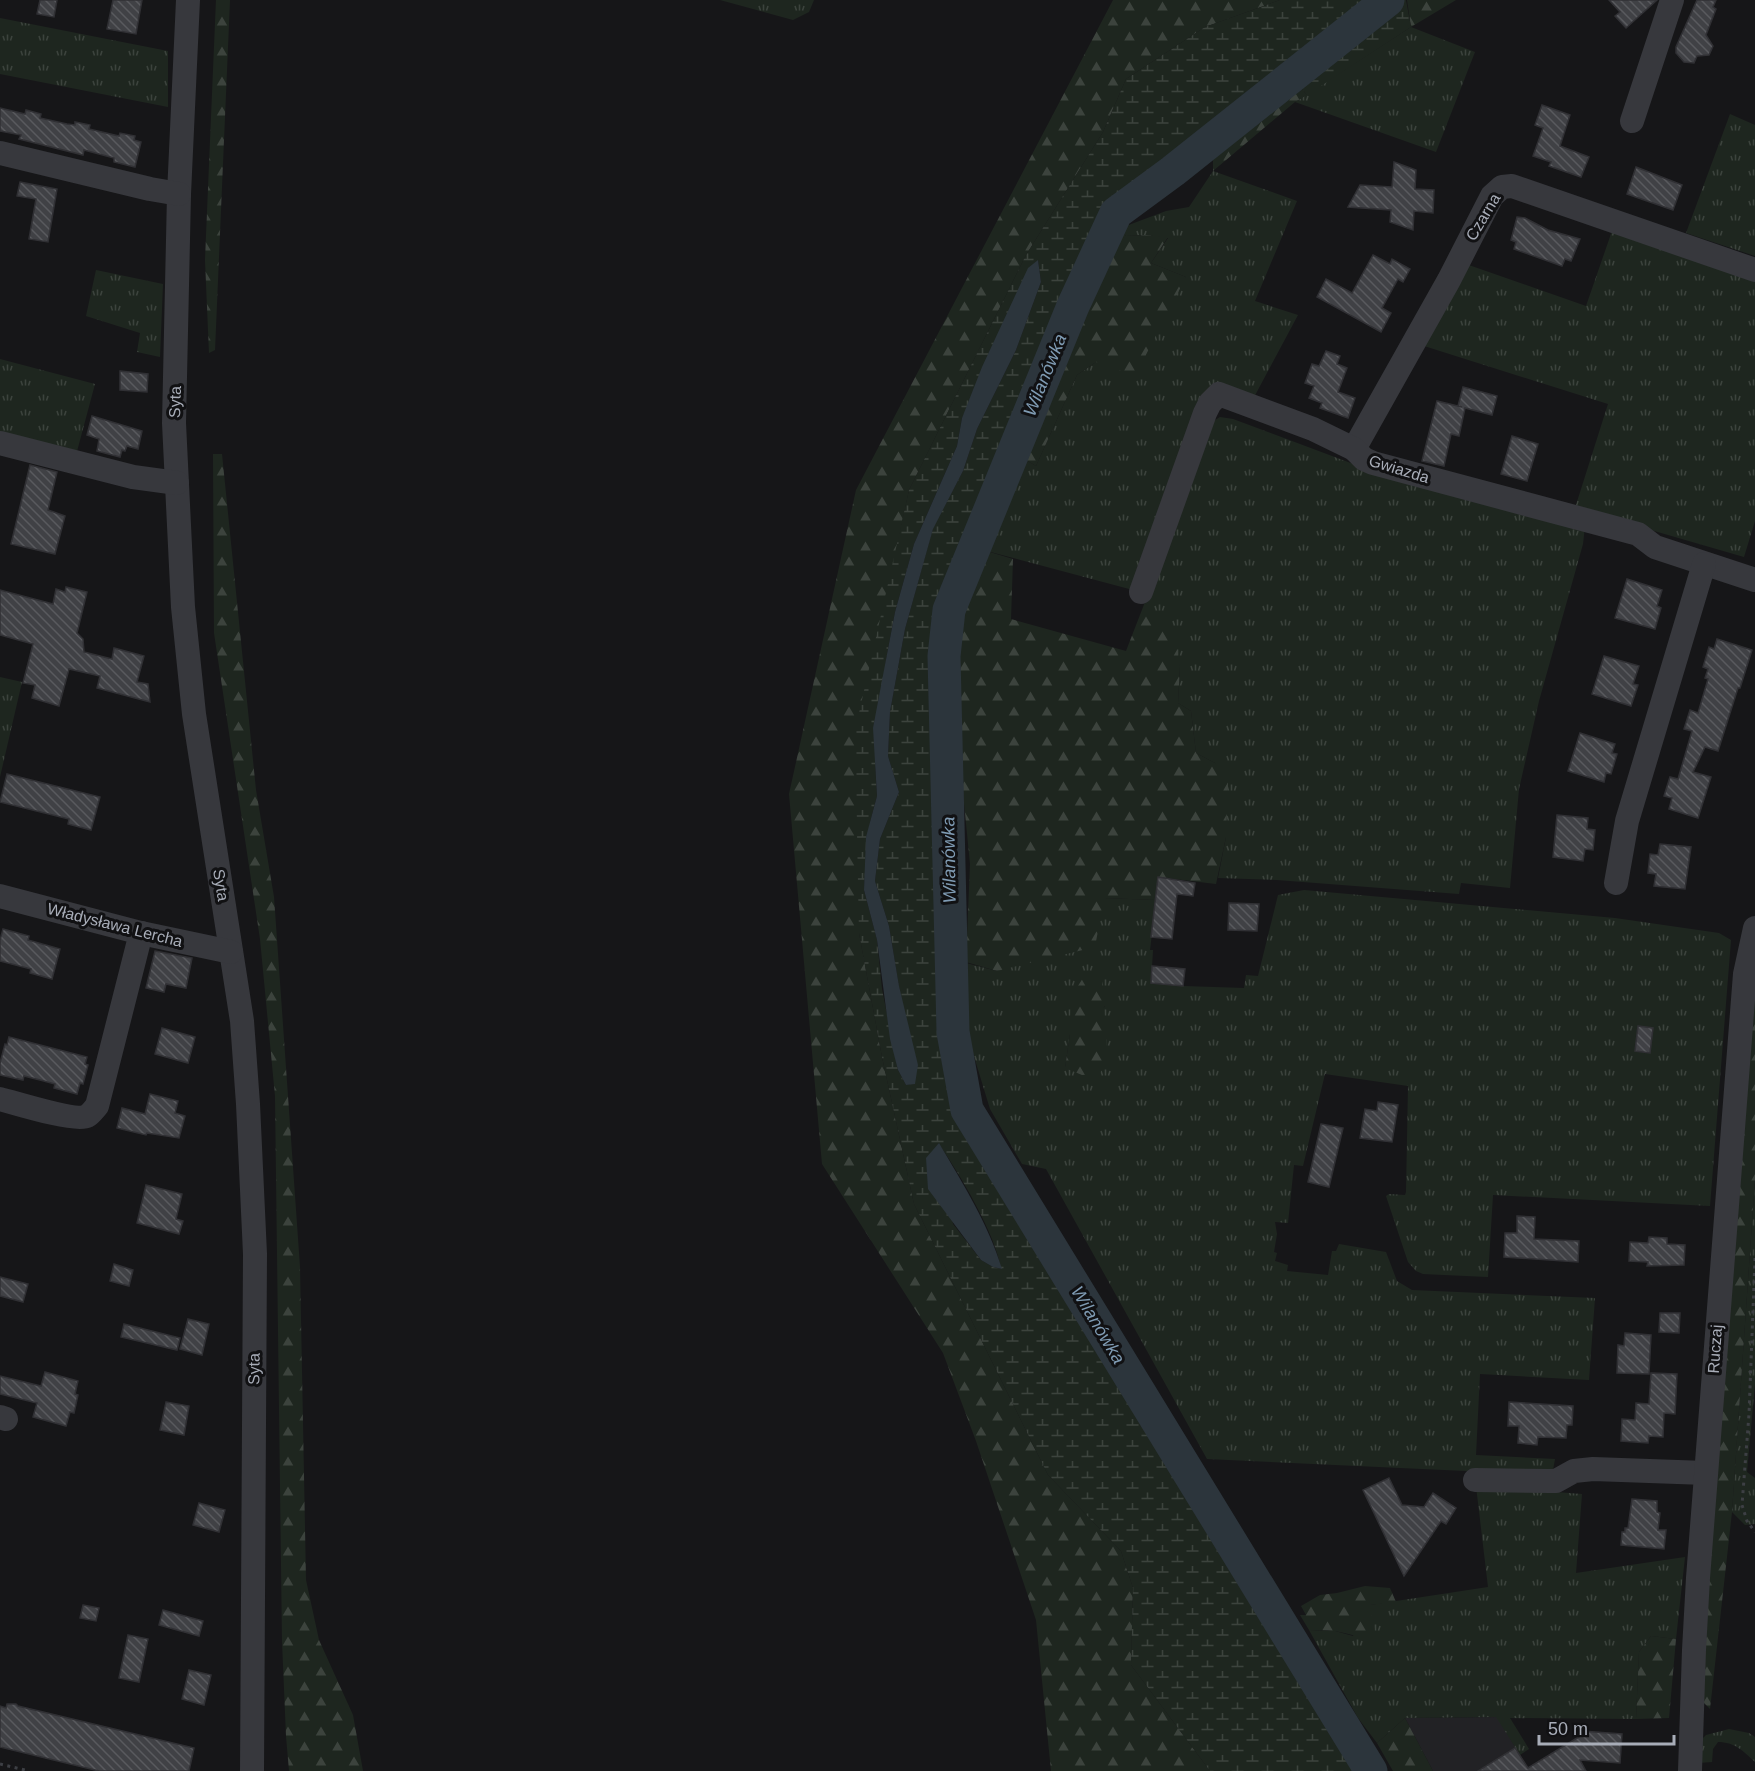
<svg xmlns="http://www.w3.org/2000/svg" width="1755" height="1771" font-family="Arial,sans-serif">
<style>
.built{fill:#222225}
.grass{fill:url(#grass-tufts);fill-rule:evenodd}
.forest{fill:url(#forest-firs)}
.wetland{fill:url(#wetland-marsh);fill-rule:evenodd}
.water{fill:#2c353c}
.lines{fill:none;stroke-linecap:round;stroke-linejoin:round}
.river{stroke:#2c353c;stroke-width:33}
.building{fill:url(#building-back-hatch);stroke:#303034;stroke-width:1.5}
.path{stroke:#3d3f44;stroke-width:3;stroke-dasharray:3 4.5;stroke-linecap:butt}
.minor{stroke:#37383d;stroke-width:24}
.labels{text-anchor:middle;dominant-baseline:central;stroke-width:6;stroke-linejoin:round;paint-order:stroke}
.street-label{font-size:16px;fill:#a8adb8;stroke:#111113}
.water-label{font-size:18px;font-style:italic;fill:#7f9bb3;stroke:#111113}
</style>
<defs>
<pattern id="grass-tufts" width="24" height="20" patternUnits="userSpaceOnUse" patternTransform="scale(1.5)"><rect width="24" height="20" fill="#1e261f"/><path d="M3 7l-1-3M5 7V3M7 7l1-3M15 17l-1-3M17 17v-4M19 17l1-3" fill="none" stroke="#3c433d"/></pattern>
<pattern id="forest-firs" width="22" height="20" patternUnits="userSpaceOnUse" patternTransform="scale(1.5)"><rect width="22" height="20" fill="#1e261f"/><path d="M5 1l3.5 6h-7zM16 11l3.5 6h-7z" fill="#3c433d"/></pattern>
<pattern id="wetland-marsh" width="20" height="14" patternUnits="userSpaceOnUse" patternTransform="scale(1.5)"><rect width="20" height="14" fill="#1e261f"/><path d="M1 5h8M5 5V1M11 12h8M15 12V8" fill="none" stroke="#3c433d"/></pattern>
<pattern id="building-back-hatch" width="6" height="6" patternUnits="userSpaceOnUse" patternTransform="scale(1.5)"><rect width="6" height="6" fill="#404145"/><path d="M-1 5l2 2M0 0l6 6M5-1l2 2" fill="none" stroke="#595a5e"/></pattern>
</defs>
<rect width="100%" height="100%" fill="#161618"/>
<polygon class="built" points="1497,1717 1530,1771 1433,1771 1405,1718"/>
<g class="grass">
<polygon points="720,0 814,0 809,12 793,20"/>
<polygon points="0,18 168,51 168,107 0,74"/>
<polygon points="1411,27 1475,52 1436,152 1295,102"/>
<polygon points="1730,114 1755,125 1755,256 1686,233"/>
<polygon points="1213,171 1297,201 1255,301 1298,315 1252,401 1214,386 1133,590 983,550 1026,460 1036,466 1077,375 1096,362 1186,277 1151,263 1168,238 1146,235 1126,236 1118,229 1166,211 1189,207"/>
<polygon points="1612,231 1755,277 1755,521 1744,557 1575,508 1608,404 1421,345 1463,263 1586,306"/>
<polygon points="96,270 163,284 160,357 137,352 140,333 86,316"/>
<polygon points="0,359 95,384 76,455 0,435"/>
<polygon points="1220,417 1233,419 1356,465 1585,526 1583,544 1539,701 1519,789 1510,888 1461,883 1459,894 1277,880 1218,878 1226,837 1215,763 1196,753 1191,711 1178,703 1180,666 1145,602 1207,425"/>
<polygon points="0,677 22,682 0,777"/>
<path d="M1304,890L1615,918L1719,933L1731,940L1710,1206L1493,1195L1488,1277L1423,1274L1416,1271L1408,1262L1386,1196L1389,1194L1405,1195L1406,1192L1408,1086L1325,1074L1303,1166L1294,1165L1288,1223L1275,1222L1277,1234L1274,1252L1277,1253L1275,1261L1288,1265L1287,1271L1328,1275L1332,1251H1336L1339,1244L1386,1252L1397,1281L1412,1290L1595,1298L1589,1380L1480,1374L1476,1455L1555,1459L1552,1475L1207,1459L1046,1169L1022,1164L990,1109L966,1030V963L997,971L1104,898L1156,900L1150,950H1153L1151,982L1183,986L1244,988L1246,975L1258,976L1278,895ZM1105,1006L1065,1068L1070,1034Z"/>
<polygon points="1755,1179 1755,1384 1747,1472 1755,1478 1755,1524 1745,1525 1732,1512"/>
<polygon points="1476,1486 1582,1494 1576,1573 1685,1557 1676,1639 1651,1636 1639,1652 1636,1719 1510,1718 1529,1749 1520,1755 1496,1717 1405,1718 1377,1743 1358,1718 1309,1630 1335,1631 1353,1636 1370,1605 1488,1587"/>
<path d="M1729,1729L1749,1733L1755,1737V1762C1743,1751 1735,1742 1718,1742L1713,1749L1712,1762L1698,1763L1699,1742L1706,1735Z"/>
</g>
<g class="forest">
<polygon points="216,0 230,0 215,350 209,353 205,260"/>
<polygon points="1113,0 1280,0 1205,27 1126,79 1103,132 1026,255 909,490 897,546 859,933 882,1057 914,1204 1048,1475 1121,1551 1133,1588 1131,1665 1210,1771 1051,1771 1036,1620 976,1441 943,1353 822,1164 789,794 856,490"/>
<polygon points="1407,0 1456,0 1411,27"/>
<polygon points="1295,81 1307,95 1295,102 1213,171 1213,157 1228,135"/>
<polygon points="1118,229 1126,236 1146,235 1168,237 1151,263 1186,277 1135,376 1096,362 1077,375 1036,466 1026,460 1067,343 1105,266 1110,245"/>
<polygon points="213,454 222,454 256,790 274,897 300,1267 306,1580 319,1640 353,1715 363,1771 289,1771 286,1736 282,1641 275,1096 260,939 214,633"/>
<polygon points="983,550 1013,559 1011,619 1126,651 1145,602 1176,645 1180,666 1178,703 1191,711 1196,753 1215,763 1228,783 1226,837 1216,884 1158,877 1156,900 1104,898 1095,947 997,971 966,962 970,864 959,752 958,617"/>
<polygon points="1755,959 1755,1179 1732,1512 1710,1709 1703,1702 1704,1621"/>
<polygon points="1083,978 1102,980 1107,1053 1100,1074 1082,1075 1065,1068 1070,1034 1071,997"/>
<path d="M1365,1586L1390,1588L1396,1602L1370,1605L1375,1632C1356,1640 1351,1633 1333,1631C1325,1630 1317,1630 1309,1630L1300,1615H1306L1301,1606L1320,1595L1337,1593Z"/>
<polygon points="1651,1636 1676,1639 1669,1718 1636,1719 1639,1652"/>
<polygon points="1405,1718 1433,1771 1393,1771 1377,1743"/>
</g>
<path class="wetland" d="M1280,0H1406L1411,27L1307,95L1285,69L1109,210L1079,267L936,609L944,1029L956,1089L968,1124L1354,1771H1210L1131,1665L1133,1588L1121,1551L1048,1475L914,1204L882,1057L859,933L855,731L909,490L1026,255L1103,132L1126,79L1205,27ZM1038,260L1041,282L1016,350L977,429L963,471L933,528L905,629L890,712L888,756L899,792L880,839L875,881L889,926L915,1083L906,1085L898,1070L882,989L877,940L864,890L866,837L877,796L873,728L895,612L914,544L957,446L962,418ZM938,1143C959,1172 996,1235 1001,1269L993,1267L981,1260L953,1224Z"/>
<g class="water">
<polygon points="1038,260 1041,282 1016,350 977,429 963,471 933,529 905,629 890,712 888,756 899,792 880,839 875,881 889,926 899,986 918,1065 915,1084 906,1085 898,1070 890,1039 877,940 864,890 866,837 877,796 873,728 895,612 914,544 957,446 962,418 982,367 1028,268"/>
<path d="M939,1143C963,1184 988,1223 1002,1269L993,1267L981,1260L928,1189L926,1158Z"/>
</g>
<g class="lines">
<polyline class="river" points="1371,1771 967,1110 953,1032 944,656 949,610 1073,306 1116,213 1173,171 1388,0"/>
</g>
<g class="building">
<polygon points="40,0 57,0 54,17 37,14"/>
<polygon points="113,0 142,0 136,34 107,29"/>
<polygon points="1609,0 1657,0 1626,28 1615,16 1620,12"/>
<polygon points="1697,0 1716,0 1713,7 1716,9 1706,35 1713,46 1709,55 1697,56 1694,63 1684,62 1676,53 1676,47"/>
<polygon points="1542,105 1570,115 1560,146 1589,157 1581,177 1549,166 1551,162 1533,156 1543,128 1535,125"/>
<polygon points="0,108 25,114 26,110 41,114 40,118 67,124 75,125 75,122 90,125 89,129 119,136 120,133 135,136 134,140 141,142 135,167 114,162 114,158 84,150 83,155 19,139 21,135 0,131"/>
<polygon points="1394,162 1416,170 1415,189 1434,190 1433,213 1414,211 1413,230 1390,222 1391,210 1348,207 1360,185 1392,187"/>
<polygon points="1636,167 1682,185 1673,210 1627,194"/>
<polygon points="20,182 57,189 48,242 29,239 36,199 17,196"/>
<polygon points="1517,217 1525,218 1548,230 1580,239 1571,261 1565,259 1562,266 1514,249 1516,242 1511,240"/>
<polygon points="1373,255 1390,264 1392,259 1410,269 1403,282 1398,279 1382,308 1391,313 1381,332 1317,297 1326,279 1352,293"/>
<polygon points="1326,351 1340,356 1337,364 1347,368 1338,392 1355,398 1348,418 1320,408 1322,403 1309,398 1314,386 1305,383 1312,364 1319,366"/>
<polygon points="120,371 148,374 147,392 120,390"/>
<polygon points="1463,387 1497,396 1492,415 1465,408 1459,436 1451,434 1444,466 1422,461 1437,401 1462,407 1458,406"/>
<polygon points="92,416 142,431 138,449 127,446 125,451 122,450 120,457 97,451 99,439 87,435"/>
<polygon points="1512,436 1538,444 1527,481 1501,474"/>
<polygon points="30,465 57,472 48,510 65,516 55,554 11,544"/>
<polygon points="1627,579 1662,590 1657,606 1661,608 1655,629 1615,618"/>
<polygon points="66,587 87,592 77,633 83,639 84,652 112,659 114,648 144,656 137,682 148,684 150,702 97,688 100,676 69,669 59,706 32,698 35,685 23,683 33,644 0,635 0,590 53,604 56,589 65,592"/>
<polygon points="1717,639 1752,650 1740,688 1738,688 1718,751 1705,747 1693,772 1711,777 1698,818 1669,809 1672,798 1664,796 1670,777 1678,779 1692,731 1684,729 1690,710 1698,713 1708,679 1705,678 1708,669 1703,667 1709,647 1714,649"/>
<polygon points="1604,656 1639,666 1633,684 1638,685 1631,706 1592,694"/>
<polygon points="1580,733 1615,744 1612,753 1617,754 1611,774 1606,773 1604,782 1568,771"/>
<polygon points="7,774 100,797 91,830 68,824 69,819 0,802"/>
<polygon points="1557,815 1588,818 1587,829 1595,830 1593,850 1585,849 1583,861 1553,857"/>
<polygon points="1660,844 1691,847 1685,889 1654,886 1656,874 1648,873 1650,854 1658,855"/>
<polygon points="1158,877 1195,883 1193,896 1177,894 1172,939 1151,937"/>
<polygon points="1229,903 1259,904 1257,931 1228,930"/>
<polygon points="3,929 29,936 28,940 60,949 52,979 30,973 31,969 0,961 0,940"/>
<polygon points="155,951 192,958 186,988 166,984 164,992 146,988"/>
<polygon points="1152,966 1185,969 1183,986 1151,983"/>
<polygon points="1638,1026 1653,1028 1650,1053 1635,1051"/>
<polygon points="162,1028 195,1037 188,1063 155,1054"/>
<polygon points="9,1037 87,1057 85,1064 88,1065 83,1084 80,1083 77,1094 54,1088 55,1084 40,1080 24,1076 23,1080 0,1075 0,1063 5,1044 7,1045"/>
<polygon points="150,1094 178,1101 175,1113 185,1116 179,1138 147,1133 146,1135 117,1128 122,1108 145,1114"/>
<polygon points="1378,1102 1398,1105 1392,1142 1360,1138 1365,1109 1377,1111"/>
<polygon points="1321,1124 1343,1128 1329,1187 1308,1182"/>
<polygon points="146,1185 182,1194 176,1219 183,1221 179,1234 137,1223"/>
<polygon points="1517,1216 1535,1217 1534,1239 1579,1241 1578,1262 1504,1257 1505,1233 1517,1233"/>
<polygon points="1649,1237 1667,1238 1667,1244 1685,1245 1684,1265 1647,1266 1648,1262 1629,1261 1630,1242 1648,1243"/>
<polygon points="114,1264 133,1270 129,1286 110,1281"/>
<polygon points="0,1277 28,1284 23,1302 0,1296"/>
<polygon points="1660,1313 1680,1313 1679,1333 1659,1332"/>
<polygon points="188,1319 209,1324 202,1355 180,1349"/>
<polygon points="124,1324 180,1338 177,1350 121,1337"/>
<polygon points="1625,1333 1651,1335 1649,1374 1617,1373 1618,1345 1624,1346"/>
<polygon points="45,1372 78,1381 75,1394 78,1395 74,1413 70,1412 66,1426 33,1417 37,1403 0,1394 0,1376 41,1386"/>
<polygon points="1651,1373 1677,1374 1675,1414 1664,1413 1663,1437 1649,1436 1648,1443 1621,1441 1622,1419 1635,1420 1636,1403 1649,1404"/>
<polygon points="166,1402 189,1406 184,1435 160,1430"/>
<polygon points="1509,1402 1573,1406 1572,1425 1567,1425 1566,1438 1538,1437 1537,1445 1518,1443 1519,1426 1508,1426"/>
<polygon points="1389,1478 1402,1505 1424,1507 1433,1493 1456,1508 1446,1524 1441,1521 1404,1576 1363,1490"/>
<polygon points="1632,1499 1657,1501 1657,1512 1660,1513 1658,1530 1666,1530 1664,1549 1621,1545 1622,1532 1625,1532 1625,1528 1628,1528"/>
<polygon points="199,1503 225,1510 219,1532 193,1525"/>
<polygon points="83,1605 99,1608 96,1621 80,1618"/>
<polygon points="163,1610 203,1621 199,1636 159,1625"/>
<polygon points="128,1635 148,1639 139,1682 119,1678"/>
<polygon points="189,1670 211,1675 204,1705 182,1699"/>
<polygon points="7,1704 16,1704 18,1706 194,1748 189,1771 99,1771 0,1747 0,1706 6,1708"/>
<polygon points="1582,1731 1622,1734 1620,1763 1580,1760 1586,1771 1478,1771 1515,1748 1528,1768 1582,1735"/>
</g>
<g class="lines">
<g class="path">
<polyline points="1755,1258 1749,1414 1742,1505 1747,1521 1755,1532"/>
<polyline points="0,1764 29,1771"/>
</g>
<g class="minor">
<polyline points="188,0 179,194 174,423 183,607 194,714 242,1021 248,1104 255,1254 252,1771"/>
<polyline points="1632,121 1672,0"/>
<polyline points="0,153 150,189 179,194"/>
<polyline points="0,443 133,477 177,483"/>
<polyline points="1354,449 1449,280 1492,196 1502,187 1512,186 1755,270"/>
<polyline points="1141,592 1205,413 1210,403 1219,394 1313,429 1354,449 1364,459 1373,463 1638,534 1655,547 1755,580"/>
<polyline points="1616,883 1627,821 1704,564"/>
<polyline points="0,896 141,933 231,952"/>
<path d="M0,1099C15,1103 76,1122 87,1116C91,1114 94,1109 97,1106L141,933"/>
<polyline points="0,1417 6,1419"/>
<polyline points="1475,1480 1551,1481 1556,1481 1574,1471 1593,1469 1706,1473"/>
<polyline points="1690,1771 1694,1650 1698,1578 1745,974 1755,928"/>
</g>
</g>
<g class="labels">
<g class="street-label">
<text transform="translate(1483 217) rotate(-59)">Czarna</text>
<text transform="translate(175 402) rotate(-88)">Syta</text>
<text transform="translate(1399 469) rotate(17)">Gwiazda</text>
<text transform="translate(221 885) rotate(81)">Syta</text>
<text transform="translate(115 925) rotate(14)">Władysława Lercha</text>
<text transform="translate(1715 1349) rotate(-86)">Ruczaj</text>
<text transform="translate(254 1369) rotate(-89)">Syta</text>
</g>
<g class="water-label">
<text transform="translate(1045 375) rotate(-68)">Wilanówka</text>
<text transform="translate(949 860) rotate(-91)">Wilanówka</text>
<text transform="translate(1098 1325) rotate(59)">Wilanówka</text>
</g>
</g>
<path d="M1539 1735v9h135v-9" fill="none" stroke="#a8adb8" stroke-width="3"/>
<text x="1548" y="1735" font-size="18" fill="#a8adb8" stroke="#111113" stroke-width="4.5" paint-order="stroke">50 m</text>
</svg>
